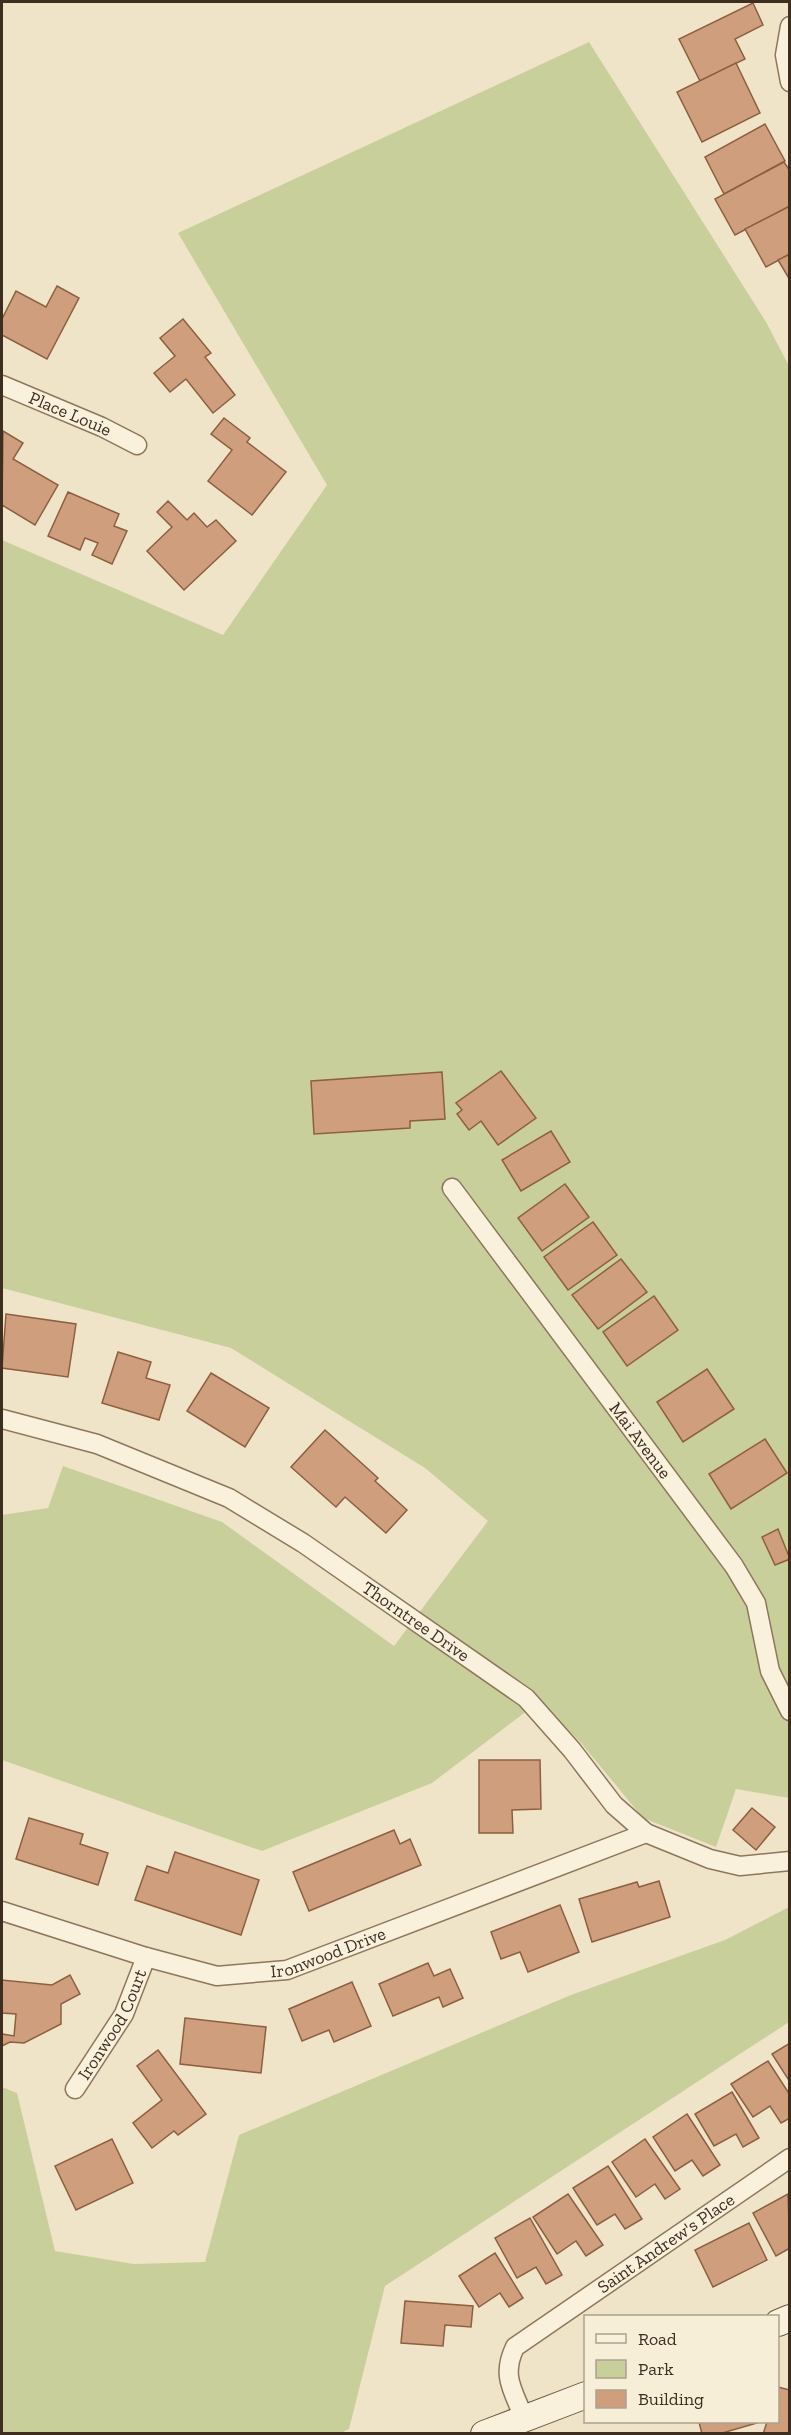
<svg xmlns="http://www.w3.org/2000/svg" width="791" height="2435" font-family="'Zilla Slab',serif">
<style>
.green{fill:#c9cf9b}
.building{fill:#cf9f7d;stroke:#8d5f41;stroke-width:1.5}
.lines{fill:none;stroke-linecap:round;stroke-linejoin:round}
.minor-casing{stroke:#8d765c;stroke-width:21}
.secondary-casing{stroke:#6f573f;stroke-width:28}
.minor{stroke:#faf1dc;stroke-width:18}
.secondary{stroke:#faf1dc;stroke-width:26}
.labels{text-anchor:middle;dominant-baseline:central;stroke-width:4.5;stroke-linejoin:round;paint-order:stroke}
.street-label{font-size:18px;fill:#3d2e20;stroke:#f7eed8}
</style>
<rect width="100%" height="100%" fill="#f0e4c8"/>
<g class="green">
<polygon points="589,42 766,322 789,366 789,1798 736,1789 716,1847 643,1818 581,1743 540,1701 432,1783 262,1851 2,1760 2,1515 48,1508 63,1466 222,1522 394,1646 488,1521 425,1468 231,1348 2,1288 2,540 223,635 327,485 178,233"/>
<polygon points="789,1907 789,2022 385,2286 349,2429 339,2434 2,2433 2,2087 17,2093 55,2251 134,2264 205,2262 239,2135 571,1995 725,1940"/>
</g>
<g class="building">
<polygon points="753,3 763,25 735,39 745,59 700,81 679,39"/>
<polygon points="736,63 760,113 702,142 677,92"/>
<polygon points="765,124 785,161 724,194 705,157"/>
<polygon points="784,162 790,171 790,206 735,235 715,199"/>
<polygon points="790,206 790,254 766,267 745,229"/>
<polygon points="790,254 790,280 778,260"/>
<polygon points="57,286 79,298 47,359 2,335 2,319 16,291 46,307"/>
<polygon points="183,319 211,353 205,357 235,395 213,413 186,379 170,392 154,373 175,356 160,338"/>
<polygon points="224,418 250,438 247,442 286,472 252,515 208,481 232,450 211,434"/>
<polygon points="3,431 23,443 13,459 58,485 35,525 2,505"/>
<polygon points="68,492 119,514 114,526 127,531 112,564 92,555 98,543 85,538 80,550 48,536"/>
<polygon points="168,501 187,520 194,513 207,527 216,520 236,541 184,590 147,551 172,527 157,512"/>
<polygon points="501,1071 536,1118 498,1145 481,1121 469,1130 457,1114 462,1110 456,1103"/>
<polygon points="442,1072 445,1119 410,1121 410,1128 314,1134 311,1081"/>
<polygon points="551,1131 570,1162 521,1191 502,1160"/>
<polygon points="565,1184 589,1217 542,1251 518,1218"/>
<polygon points="593,1222 617,1255 568,1290 544,1257"/>
<polygon points="621,1259 647,1292 598,1329 572,1295"/>
<polygon points="654,1296 678,1330 627,1366 603,1332"/>
<polygon points="6,1314 76,1324 68,1377 2,1368"/>
<polygon points="118,1352 151,1362 146,1378 170,1385 159,1420 102,1403"/>
<polygon points="707,1369 734,1409 683,1442 657,1402"/>
<polygon points="211,1373 269,1408 245,1447 187,1411"/>
<polygon points="325,1430 378,1478 375,1481 407,1510 386,1533 345,1497 336,1507 291,1467"/>
<polygon points="765,1439 787,1473 731,1509 709,1474"/>
<polygon points="778,1529 790,1559 775,1565 762,1537"/>
<polygon points="479,1760 540,1760 541,1809 512,1810 513,1833 479,1833"/>
<polygon points="752,1808 775,1827 756,1850 733,1830"/>
<polygon points="29,1818 83,1834 80,1844 108,1853 98,1885 16,1859"/>
<polygon points="394,1830 400,1844 410,1839 421,1865 309,1911 293,1872"/>
<polygon points="175,1852 259,1880 241,1935 135,1900 147,1866 168,1873"/>
<polygon points="659,1881 670,1917 592,1942 579,1899 637,1882 639,1887"/>
<polygon points="560,1905 579,1952 528,1972 520,1952 501,1959 491,1932"/>
<polygon points="428,1963 434,1976 450,1969 463,1998 443,2007 439,1997 393,2016 379,1984"/>
<polygon points="70,1975 80,1994 61,2004 61,2024 24,2043 10,2042 2,2046 2,2034 14,2036 16,2014 2,2013 2,1980 52,1985"/>
<polygon points="352,1982 371,2026 334,2042 329,2030 302,2041 289,2009"/>
<polygon points="185,2018 266,2027 261,2073 180,2064"/>
<polygon points="790,2043 790,2082 772,2054"/>
<polygon points="158,2050 206,2114 178,2135 174,2131 152,2148 133,2123 162,2100 137,2066"/>
<polygon points="768,2061 790,2095 790,2118 781,2123 770,2106 753,2117 731,2084"/>
<polygon points="732,2092 759,2138 743,2147 736,2134 714,2146 695,2114"/>
<polygon points="687,2114 720,2165 703,2176 692,2160 675,2171 653,2137"/>
<polygon points="112,2139 133,2183 76,2210 55,2166"/>
<polygon points="645,2139 680,2189 665,2199 655,2184 636,2197 612,2162"/>
<polygon points="608,2166 642,2219 625,2229 615,2214 597,2225 573,2188"/>
<polygon points="568,2194 603,2245 586,2256 576,2241 557,2254 533,2217"/>
<polygon points="788,2194 790,2248 776,2256 753,2213"/>
<polygon points="530,2218 562,2275 546,2284 536,2267 517,2278 495,2238"/>
<polygon points="749,2223 767,2260 713,2287 695,2250"/>
<polygon points="495,2253 523,2298 509,2307 500,2293 479,2307 459,2276"/>
<polygon points="405,2301 473,2306 471,2327 445,2325 443,2346 401,2343"/>
<polygon points="778,2387 790,2390 790,2434 763,2434 767,2422 778,2422"/>
<polygon points="699,2422 757,2422 757,2423 719,2434 702,2434"/>
</g>
<g class="lines">
<defs>
<g id="minor">
<polyline points="790,26 785,55 790,82"/>
<path id="s1" d="M2,385L102,427L137,445"/>
<path id="s2" d="M452,1188L734,1566L756,1603L770,1671L790,1711"/>
<path id="s3" d="M2,1419L97,1444L229,1498L303,1543L526,1698L572,1750L614,1805L646,1833L710,1859L740,1866L790,1861"/>
<path id="s4" d="M2,1911L146,1957L217,1976L287,1970L646,1833"/>
<path id="s5" d="M75,2089L124,2014L146,1957"/>
<path id="s6" d="M524,2418C513,2390 501,2376 515,2347L790,2158"/>
</g>
<g id="secondary">
<polyline points="778,2323 790,2318"/>
<polyline points="484,2434 586,2395"/>
</g>
</defs>
<use href="#minor" class="minor-casing"/>
<use href="#secondary" class="secondary-casing"/>
<use href="#minor" class="minor"/>
<use href="#secondary" class="secondary"/>
</g>
<g class="labels">
<g class="street-label">
<text stroke="none"><textPath href="#s1" startOffset="74">Place Louie</textPath></text>
<text stroke="none"><textPath href="#s2" startOffset="315">Mai Avenue</textPath></text>
<text stroke="none"><textPath href="#s3" startOffset="465">Thorntree Drive</textPath></text>
<text stroke="none"><textPath href="#s4" startOffset="339">Ironwood Drive</textPath></text>
<text stroke="none"><textPath href="#s5" startOffset="75">Ironwood Court</textPath></text>
<text stroke="none"><textPath href="#s6" startOffset="258">Saint Andrew's Place</textPath></text>
</g>
</g>
<rect width="791" height="2435" fill="none" stroke="#3d2e20" stroke-width="6"/>
<rect x="584" y="2315" width="195" height="108" fill="#f7eed8" stroke="#ada18e" stroke-width="1.5"/>
<rect x="596" y="2334" width="30" height="9" fill="#faf1dc" stroke="#ada18e" stroke-width="1.5"/>
<text x="638" y="2345" font-size="18" fill="#3d2e20">Road</text>
<rect x="596" y="2360" width="30" height="18" fill="#c9cf9b" stroke="#ada18e" stroke-width="1.5"/>
<text x="638" y="2375" font-size="18" fill="#3d2e20">Park</text>
<rect x="596" y="2390" width="30" height="18" fill="#cf9f7d" stroke="#ada18e" stroke-width="1.5"/>
<text x="638" y="2405" font-size="18" fill="#3d2e20">Building</text>
</svg>
